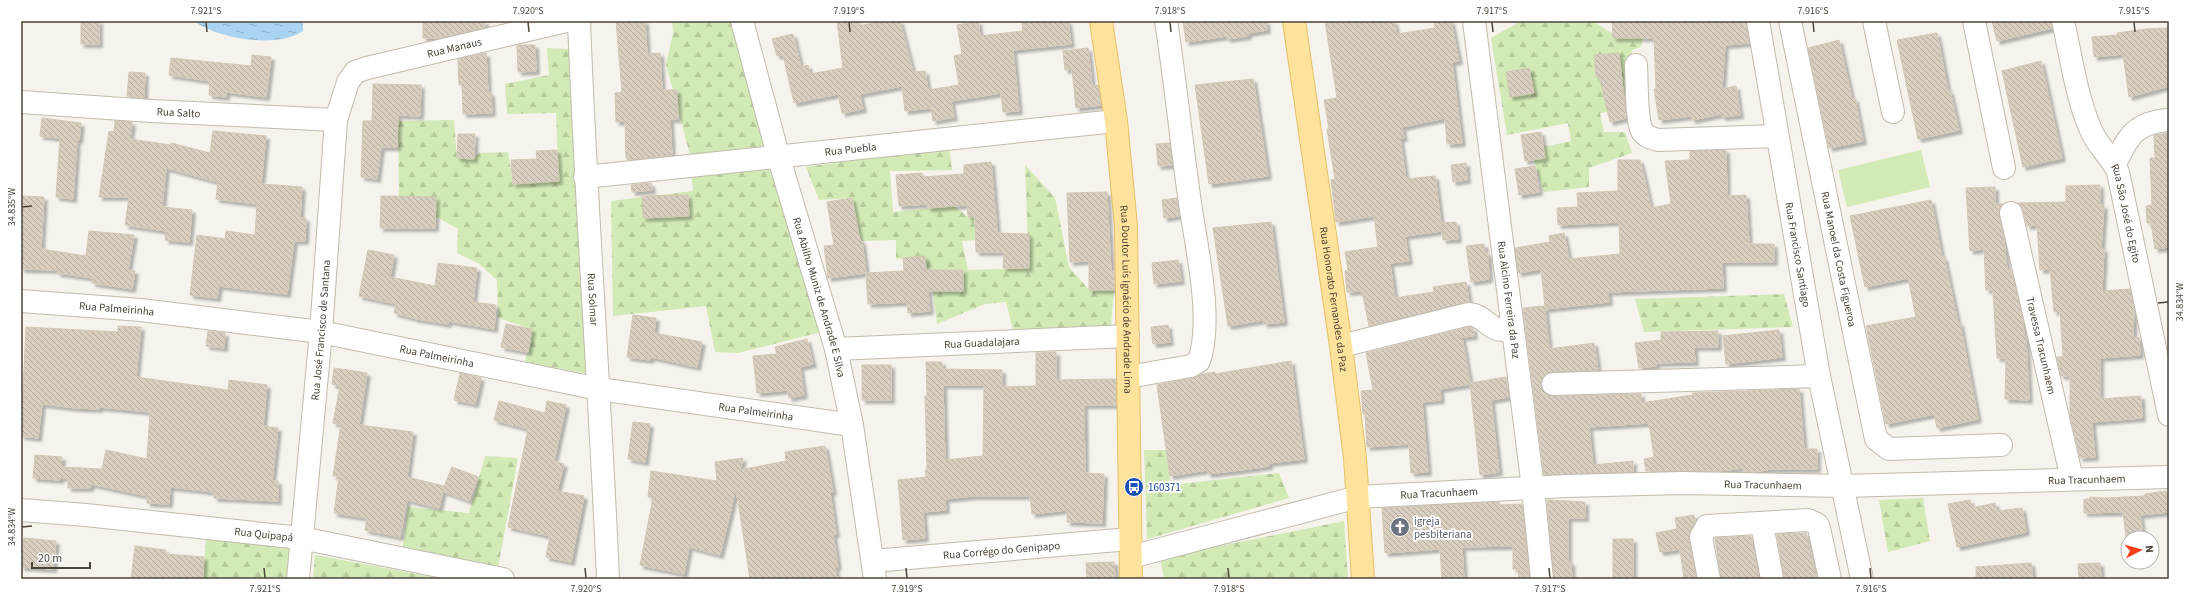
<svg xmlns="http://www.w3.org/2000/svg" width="2190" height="600" font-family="'Source Sans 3',sans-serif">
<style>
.forest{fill:url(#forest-firs)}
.pitch{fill:#d2eab5}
.water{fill:url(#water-ripples)}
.building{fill:url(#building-back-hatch);stroke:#d3c7b4;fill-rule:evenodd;filter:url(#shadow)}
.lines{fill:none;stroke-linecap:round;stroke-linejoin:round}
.minor-casing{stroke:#c2bbae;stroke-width:24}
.major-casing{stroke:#e6c16a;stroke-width:24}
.minor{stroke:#fff;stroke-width:22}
.major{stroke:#ffe39c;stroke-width:22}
.ticks{fill:none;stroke:#4b4439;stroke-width:1.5}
.labels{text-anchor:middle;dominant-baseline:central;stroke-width:4;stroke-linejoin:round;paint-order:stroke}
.street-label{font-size:11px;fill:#4b4439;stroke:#fff}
.transit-label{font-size:11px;fill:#164399;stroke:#fff;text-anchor:start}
.worship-label{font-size:11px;fill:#5b616d;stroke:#fff;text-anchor:start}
.neatline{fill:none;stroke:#4b4439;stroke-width:1.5}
.ticks-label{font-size:10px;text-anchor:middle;fill:#4b4439}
</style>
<defs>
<pattern id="forest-firs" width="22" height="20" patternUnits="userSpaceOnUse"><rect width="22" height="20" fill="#d2eab5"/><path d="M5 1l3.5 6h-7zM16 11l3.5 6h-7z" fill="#b6ca9c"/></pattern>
<pattern id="water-ripples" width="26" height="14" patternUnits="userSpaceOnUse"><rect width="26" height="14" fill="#a9d4f2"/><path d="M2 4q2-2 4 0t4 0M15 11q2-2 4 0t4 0" fill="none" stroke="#8caec5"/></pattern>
<pattern id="building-back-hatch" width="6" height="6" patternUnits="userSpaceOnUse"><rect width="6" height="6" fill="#d8cfc1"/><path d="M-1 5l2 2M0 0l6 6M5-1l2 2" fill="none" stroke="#b1aa9e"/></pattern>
<filter id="shadow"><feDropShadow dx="3.5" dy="3.5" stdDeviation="1" flood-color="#0004"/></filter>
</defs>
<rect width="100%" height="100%" fill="#f6f3ec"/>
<g class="forest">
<polygon points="672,21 734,21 768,150 691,159 666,64 673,33"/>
<polygon points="1521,21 1593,21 1613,34 1644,31 1641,47 1632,50 1629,90 1604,94 1608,112 1600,113 1604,132 1625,132 1632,153 1589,168 1589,187 1543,192 1534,160 1545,158 1543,147 1571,141 1568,123 1507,135 1491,38"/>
<polygon points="547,48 569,49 589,374 525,362 532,329 498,318 497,280 478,263 457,253 458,229 435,216 436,197 399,197 398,121 454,120 457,158 474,159 479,153 508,152 513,184 559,180 556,113 507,114 505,84 549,75"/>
<polygon points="949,147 952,170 890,171 893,212 954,206 968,217 974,217 976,240 962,241 968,270 1029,268 1025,165 1055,198 1069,267 1089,290 1114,290 1111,325 1013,330 1006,302 985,304 937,324 933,291 963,291 962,270 926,272 925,256 896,259 896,240 862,241 858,233 852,198 819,200 806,167"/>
<polygon points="774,163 825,331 738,353 715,352 706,306 613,316 611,201 693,191 691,170"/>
<polygon points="1784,294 1793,327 1644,332 1635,299"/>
<polygon points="1144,450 1166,450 1171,485 1279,473 1289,498 1147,539"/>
<polygon points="485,456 518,458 498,568 403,547 408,507 469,513"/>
<polygon points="1923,498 1930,541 1888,552 1879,500"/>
<polygon points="1344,521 1348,579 1164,579 1160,558"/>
<polygon points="206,538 290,545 289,579 203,579"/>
<polygon points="315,555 438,578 313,579"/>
</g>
<polygon class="pitch" points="1921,150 1930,187 1847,207 1838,170"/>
<path class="water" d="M194,21H303V31C277,49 219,39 194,21Z"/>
<g class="building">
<rect x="81" y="21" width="18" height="23"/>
<polygon points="423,21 485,21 485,27 441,38 423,38"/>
<polygon points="616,21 645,21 647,54 660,53 662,90 677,90 678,119 670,119 672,155 628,160 626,158 625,121 616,122 615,93 622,92"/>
<polygon points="837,21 858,21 858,26 884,21 900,21 913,72 925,71 928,90 959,85 954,56 962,54 957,25 978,21 980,36 1023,31 1022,23 1068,21 1071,44 1013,50 1019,111 1003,112 1001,93 951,101 954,117 933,121 931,108 905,111 902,86 860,94 863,109 842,113 838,94 794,103 783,55 777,56 772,39 793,34 801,67 808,65 810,74 843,68"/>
<polygon points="1183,21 1266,21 1267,30 1248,33 1248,36 1227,39 1227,36 1186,42"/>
<polygon points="1325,21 1394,21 1397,34 1435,28 1434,21 1451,21 1459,61 1452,62 1462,143 1447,144 1445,118 1402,127 1404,138 1400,138 1406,179 1435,176 1442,231 1405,236 1409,261 1390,263 1395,298 1434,292 1433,287 1466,282 1469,302 1369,326 1362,291 1347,292 1345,271 1348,270 1345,252 1378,247 1374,216 1336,222 1331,180 1335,179 1327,129 1329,129 1324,100 1337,98"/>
<polygon points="1612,21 1746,21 1749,43 1725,45 1722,89 1736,86 1740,115 1722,117 1721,114 1692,120 1691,116 1659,120 1654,89 1656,89 1654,38 1613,38"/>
<polygon points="1992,21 2051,21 2052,28 1997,41"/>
<polygon points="2169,28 2169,86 2129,97 2123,54 2094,57 2092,37 2117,35 2117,33 2145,29"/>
<polygon points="1937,33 1948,91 1950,91 1959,130 1918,139 1897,40"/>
<polygon points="1839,40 1852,99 1855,99 1863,141 1829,148 1808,48"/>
<polygon points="517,45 535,45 536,71 518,72"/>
<polygon points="1088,48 1092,86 1098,85 1101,105 1076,108 1072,69 1065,70 1063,51"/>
<polygon points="486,53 488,93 491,93 492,113 463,114 462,84 459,85 458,59"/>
<polygon points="1619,53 1626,118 1610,122 1599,76 1596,77 1594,55"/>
<polygon points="252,55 271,57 266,97 226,92 226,97 209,95 210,81 169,75 171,58 251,66"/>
<polygon points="2041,61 2062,158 2023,167 2002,71"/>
<polygon points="1529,68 1534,93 1510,97 1506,72"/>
<polygon points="129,72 145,73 144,98 127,96"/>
<polygon points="1253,79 1268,176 1209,184 1195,85"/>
<polygon points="373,84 421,85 420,116 398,115 397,147 381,147 377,179 361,177 363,121 372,121"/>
<polygon points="42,118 81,123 79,140 77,140 73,199 56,197 60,138 40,136"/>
<polygon points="115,121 132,122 130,139 171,145 171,143 210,153 213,131 266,136 261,184 302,187 300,218 306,218 305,241 294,241 287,294 219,286 217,298 190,295 197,235 225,239 226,231 255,235 257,204 216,199 218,182 166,168 162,207 192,210 189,242 165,240 166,231 125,225 129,197 99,197 109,131 114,132"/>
<polygon points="1541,132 1545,158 1525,161 1521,135"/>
<polygon points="2169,133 2169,247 2155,249 2151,223 2147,223 2146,206 2152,205 2150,158 2155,158 2154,135"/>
<polygon points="458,134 475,134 474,159 457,158"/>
<polygon points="1170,143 1172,165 1158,166 1156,144"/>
<polygon points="557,150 559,181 513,184 511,160 537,159 536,151"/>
<polygon points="1726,150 1727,196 1746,195 1749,244 1774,244 1774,262 1722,262 1723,288 1608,292 1609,302 1545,309 1549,349 1594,343 1598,370 1552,372 1542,378 1541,385 1547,395 1553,396 1641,394 1641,403 1693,395 1692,393 1799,389 1804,449 1817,449 1817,469 1771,469 1755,472 1743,472 1743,468 1719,471 1646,471 1644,459 1654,457 1649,423 1589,427 1593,465 1633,461 1633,472 1544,475 1523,308 1545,306 1541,269 1518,273 1515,248 1550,242 1549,236 1564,233 1569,259 1620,254 1619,222 1558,225 1557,208 1578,207 1577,193 1618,191 1618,160 1640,160 1651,208 1671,204 1665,161 1690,160 1690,151"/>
<polygon points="991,162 997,231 998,233 1029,234 1029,268 1003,268 1004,252 976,252 975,217 968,217 967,205 928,208 927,204 899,206 896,175 922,173 922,177 964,174 964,165"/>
<polygon points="1466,163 1467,180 1453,182 1451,165"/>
<polygon points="1535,166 1539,192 1519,195 1515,169"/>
<polygon points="651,183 652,190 632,192 631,185"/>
<polygon points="2100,185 2100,205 2104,206 2101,249 2104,249 2102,291 2130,289 2134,307 2133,338 2139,337 2140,355 2100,358 2100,399 2141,396 2142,418 2092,422 2095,457 2080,458 2070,415 2070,376 2061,376 2057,357 2063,357 2060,311 2054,312 2050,269 2040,270 2037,225 2027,226 2023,210 2018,203 2066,202 2066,186"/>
<polygon points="1995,187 1995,204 2003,204 1999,209 1999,215 2004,240 2007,270 2011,270 2023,320 2024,337 2026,337 2029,400 2005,399 2006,358 1997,358 1993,290 1986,290 1984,249 1970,251 1966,188"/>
<polygon points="1107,192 1111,272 1114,272 1114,290 1089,290 1089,261 1070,262 1067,193"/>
<polygon points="688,195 689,216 643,218 642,196"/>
<polygon points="21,196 44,197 41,249 86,256 89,231 134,235 128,270 135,271 132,289 92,283 93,278 57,273 58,270 21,269"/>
<polygon points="381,196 436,197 435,228 380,228"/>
<polygon points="852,198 860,241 862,241 866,273 828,278 824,246 834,245 827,202"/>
<polygon points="1177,198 1179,216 1164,218 1162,200"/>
<polygon points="1931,200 1942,258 1944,257 1958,323 1960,323 1978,419 1937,428 1934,414 1886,424 1866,326 1916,317 1908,278 1865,287 1850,216"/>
<polygon points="1271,222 1284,322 1264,324 1263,320 1228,326 1213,228"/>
<polygon points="1456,222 1458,239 1443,240 1441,223"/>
<polygon points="1484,244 1485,253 1488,253 1489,279 1471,282 1466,246"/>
<polygon points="368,250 394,255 390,277 435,286 438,263 477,268 473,302 496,305 494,329 448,321 448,324 417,319 394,313 396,304 359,296"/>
<polygon points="925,256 926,270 963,270 963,291 928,291 930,311 908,313 907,302 868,304 866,273 904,271 903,258"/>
<polygon points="1178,260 1181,281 1154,284 1152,263"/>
<polygon points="633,315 656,318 654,333 702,342 697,367 651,357 650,360 627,357"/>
<polygon points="506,324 532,329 528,352 501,347"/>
<polygon points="1168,325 1170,342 1153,344 1151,327"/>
<polygon points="118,326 141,327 136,377 228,390 229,380 267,385 263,426 278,428 272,481 278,481 278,501 214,498 214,492 170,487 169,504 147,503 147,496 91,484 90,488 68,488 68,479 60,477 60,480 33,478 35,455 62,457 61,467 102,469 106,450 147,459 150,412 99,407 99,409 76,408 42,404 38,438 21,436 26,327 118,332"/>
<polygon points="1469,327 1473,328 1474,336 1462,337 1470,383 1506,377 1509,397 1491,400 1499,472 1480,475 1470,384 1440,389 1441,400 1422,402 1428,472 1411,473 1409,444 1367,447 1365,414 1363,414 1361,391 1373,390 1366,353"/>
<polygon points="1779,330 1782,357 1726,364 1723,336"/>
<polygon points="208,331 225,333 224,348 206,346"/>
<polygon points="1718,331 1718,347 1694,347 1695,362 1656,363 1656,366 1639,368 1635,343 1661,340 1661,332"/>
<polygon points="807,339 813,364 800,367 804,395 789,398 788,390 757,393 753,356 777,354 775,347"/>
<path d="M1056,352V380L1116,379V405H1084L1085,473L1104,474L1102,523L1067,522V510L1032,514L1030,496H973L945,499L946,510L923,512L925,538L903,540L898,480L926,477L925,470H927L925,396H927L926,362H942V369L1002,370V387L1036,386V353ZM943,385H984L983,456L945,460Z"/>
<polygon points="1291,361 1304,459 1269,463 1269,466 1249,469 1208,474 1207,470 1170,476 1157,385 1193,378 1202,374 1215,372 1215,374"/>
<rect x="862" y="365" width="29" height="35"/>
<polygon points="334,368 367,373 359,425 413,432 407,477 444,486 439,508 407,500 400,537 365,530 367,518 334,513 339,476 333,476 341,424 333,423 340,386 332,384"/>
<polygon points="460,373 481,378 475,404 454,400"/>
<polygon points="499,401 545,413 547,401 566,405 554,461 564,464 557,491 584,496 571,562 546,557 550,536 508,527 528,429 494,420"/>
<polygon points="633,422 650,424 645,462 628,459"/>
<polygon points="825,446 833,492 830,492 836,534 833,534 838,567 835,567 837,579 750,579 736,488 720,555 689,547 684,574 640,565 653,498 648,497 651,471 717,481 715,462 743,458 740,470 786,461 785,452"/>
<polygon points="452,467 478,477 469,501 442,491"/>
<polygon points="2166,491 2169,512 2140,515 2143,535 2126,537 2123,512 2084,513 2084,499 2090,499 2090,497 2106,498 2145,496 2145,494"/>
<polygon points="1547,500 1585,502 1585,518 1568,518 1568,562 1571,562 1572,579 1554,579"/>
<polygon points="1970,500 1972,508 1995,503 1997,511 2022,508 2026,532 1957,547 1948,504"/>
<polygon points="1499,502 1499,505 1522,504 1529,579 1519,579 1518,569 1513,569 1513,546 1462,547 1464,579 1442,579 1440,549 1385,553 1382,508"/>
<polygon points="1694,515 1695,522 1690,531 1689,539 1696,579 1684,579 1680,549 1660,552 1656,533 1677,529 1675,518"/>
<polygon points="1806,533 1817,579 1784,579 1777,534"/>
<polygon points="1751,536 1759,579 1721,579 1715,538"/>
<polygon points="24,538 56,541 53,569 21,567"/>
<rect x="1613" y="539" width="20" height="40"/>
<polygon points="135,546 166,550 165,554 204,557 203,579 131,579"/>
<polygon points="1114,562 1115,579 1087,579 1086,563"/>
<polygon points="2031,563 2033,579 1976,579 1976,567"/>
<polygon points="2100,563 2101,579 2079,579 2078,564"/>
</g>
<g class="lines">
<defs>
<g id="minor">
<path id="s1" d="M579,21C586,207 600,393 608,579"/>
<path id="s2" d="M742,21L778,155L836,349L852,425L875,579"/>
<path id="s3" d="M1474,21L1533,488L1542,579"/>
<path id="s4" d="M1758,21L1819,376L1862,579"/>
<path id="s5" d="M1790,21L1876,439L1889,449L2001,445"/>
<polyline points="1874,21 1893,112"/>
<polyline points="1974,21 2004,168"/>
<path id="s6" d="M2063,21C2071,56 2076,95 2090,128C2096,145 2111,156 2118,172L2169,415"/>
<path d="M1636,65C1637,80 1636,119 1642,131C1646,137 1651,138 1658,140L1777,136"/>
<path id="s7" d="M21,102L151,111L336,120"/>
<path d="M2115,164C2128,136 2136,122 2169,120"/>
<path id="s8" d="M585,177L1116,121"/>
<path id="s9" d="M2011,213L2072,479"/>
<path id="s10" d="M21,301L141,310L321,332L599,389L852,425"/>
<path d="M1341,346L1469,314C1484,315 1488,329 1502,330"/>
<path id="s11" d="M836,349L1128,336"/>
<path d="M1128,377L1191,366L1199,361C1214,318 1195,242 1189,196C1181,138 1175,79 1166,21"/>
<polyline points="1553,384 1819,376"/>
<path id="s12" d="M21,510L86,515L301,538L503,579"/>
<polyline points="1762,524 1772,579"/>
<path id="s13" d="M1131,557L1358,497L1566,486L1682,483L1843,486L2169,477"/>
<path id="s14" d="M873,561L1130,539"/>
<path id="s15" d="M298,579L321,332L336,120L348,82L355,72L367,68L566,21"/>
<polyline points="1709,579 1701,537 1707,526 1808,520 1817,524 1819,528 1830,579"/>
</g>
<g id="major">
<path id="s16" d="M1101,21L1116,121L1126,226L1131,579"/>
<path id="s17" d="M1294,21L1341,346L1355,458L1363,579"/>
</g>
</defs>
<use href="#minor" class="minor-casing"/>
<use href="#major" class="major-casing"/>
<use href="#minor" class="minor"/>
<use href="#major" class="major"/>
</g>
<path class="ticks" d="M206,22L207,32M528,22L529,32M849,22L850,32M1170,22L1171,32M1492,22L1493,32M1813,22L1814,32M2134,22L2135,32M22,207L32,206M2158,303L2168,302M22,527L32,526M264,568L265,578M585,568L586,578M906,568L907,578M1228,568L1229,578M1549,568L1550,578M1870,568L1871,578"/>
<defs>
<symbol id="bus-disc" viewBox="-11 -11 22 22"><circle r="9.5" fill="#1a4fb4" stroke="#fff"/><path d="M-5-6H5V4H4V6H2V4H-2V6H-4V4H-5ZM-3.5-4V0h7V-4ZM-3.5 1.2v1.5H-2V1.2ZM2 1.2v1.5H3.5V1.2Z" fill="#fff"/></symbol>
<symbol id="church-disc" viewBox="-11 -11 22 22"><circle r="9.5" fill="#6b7280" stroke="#fff"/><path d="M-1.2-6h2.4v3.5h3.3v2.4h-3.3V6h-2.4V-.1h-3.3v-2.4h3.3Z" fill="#fff"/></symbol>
</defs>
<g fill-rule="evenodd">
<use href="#bus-disc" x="1123" y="476" width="22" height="22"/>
<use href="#church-disc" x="1389" y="516" width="22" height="22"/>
</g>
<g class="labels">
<g class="street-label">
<text stroke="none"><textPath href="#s15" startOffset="615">Rua Manaus</textPath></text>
<text stroke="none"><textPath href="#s7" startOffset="158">Rua Salto</textPath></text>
<text stroke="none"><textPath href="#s8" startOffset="267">Rua Puebla</textPath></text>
<text stroke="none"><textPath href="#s6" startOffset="205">Rua São José do Egito</textPath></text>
<text stroke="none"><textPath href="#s4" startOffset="237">Rua Francisco Santiago</textPath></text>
<text stroke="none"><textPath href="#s5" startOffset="243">Rua Manoel da Costa Figueroa</textPath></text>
<text stroke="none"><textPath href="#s2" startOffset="287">Rua Abilho Muniz de Andrade E Silva</textPath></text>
<text stroke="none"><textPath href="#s16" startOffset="280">Rua Doutor Luís Ignácio de Andrade Lima</textPath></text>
<text stroke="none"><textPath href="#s17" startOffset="281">Rua Honorato Fernandes da Paz</textPath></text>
<text stroke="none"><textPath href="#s1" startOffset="279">Rua Solmar</textPath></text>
<text stroke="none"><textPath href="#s3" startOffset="281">Rua Alcino Ferreira da Paz</textPath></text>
<text stroke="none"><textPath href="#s10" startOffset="96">Rua Palmeirinha</textPath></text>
<text stroke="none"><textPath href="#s15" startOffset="250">Rua José Francisco de Santana</textPath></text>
<text stroke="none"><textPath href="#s11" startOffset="146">Rua Guadalajara</textPath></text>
<text stroke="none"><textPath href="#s9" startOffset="136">Travessa Tracunhaem</textPath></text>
<text stroke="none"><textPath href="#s10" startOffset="420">Rua Palmeirinha</textPath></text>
<text stroke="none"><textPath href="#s10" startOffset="744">Rua Palmeirinha</textPath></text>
<text stroke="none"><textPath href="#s13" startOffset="964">Rua Tracunhaem</textPath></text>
<text stroke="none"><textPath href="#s13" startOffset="640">Rua Tracunhaem</textPath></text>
<text stroke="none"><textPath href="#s13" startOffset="316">Rua Tracunhaem</textPath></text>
<text stroke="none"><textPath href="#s12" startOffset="244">Rua Quipapá</textPath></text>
<text stroke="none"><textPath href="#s14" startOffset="129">Rua Corrégo do Genipapo</textPath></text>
</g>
<g class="transit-label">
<text x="1148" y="487">160371</text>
</g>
<g class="worship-label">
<text x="1414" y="521">igreja<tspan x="1414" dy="13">pesbiteriana</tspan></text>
</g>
</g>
<rect width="2190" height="600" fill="none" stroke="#ffffff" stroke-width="44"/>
<g transform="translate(2140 550) rotate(84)"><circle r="19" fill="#ffffff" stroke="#b7b4b0"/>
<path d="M0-3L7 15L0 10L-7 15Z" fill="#fc3f1d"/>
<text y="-6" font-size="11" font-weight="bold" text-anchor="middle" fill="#4b4439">N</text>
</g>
<path d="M32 562v6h58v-6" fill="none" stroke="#4b4439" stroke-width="2"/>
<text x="38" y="562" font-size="12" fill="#4b4439" stroke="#ffffff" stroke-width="3" paint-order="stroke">20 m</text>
<rect x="22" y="22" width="2146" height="556" class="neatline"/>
<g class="ticks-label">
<text x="206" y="14">7.921°S</text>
<text x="528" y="14">7.920°S</text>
<text x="849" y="14">7.919°S</text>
<text x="1170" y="14">7.918°S</text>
<text x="1492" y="14">7.917°S</text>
<text x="1813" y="14">7.916°S</text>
<text x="2134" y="14">7.915°S</text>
<text transform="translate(11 207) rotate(-90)" y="4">34.835°W</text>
<text transform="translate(2179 302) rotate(-90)" y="4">34.834°W</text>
<text transform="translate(11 527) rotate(-90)" y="4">34.834°W</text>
<text x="265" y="592">7.921°S</text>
<text x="586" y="592">7.920°S</text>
<text x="907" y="592">7.919°S</text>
<text x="1229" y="592">7.918°S</text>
<text x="1550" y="592">7.917°S</text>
<text x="1871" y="592">7.916°S</text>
</g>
</svg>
